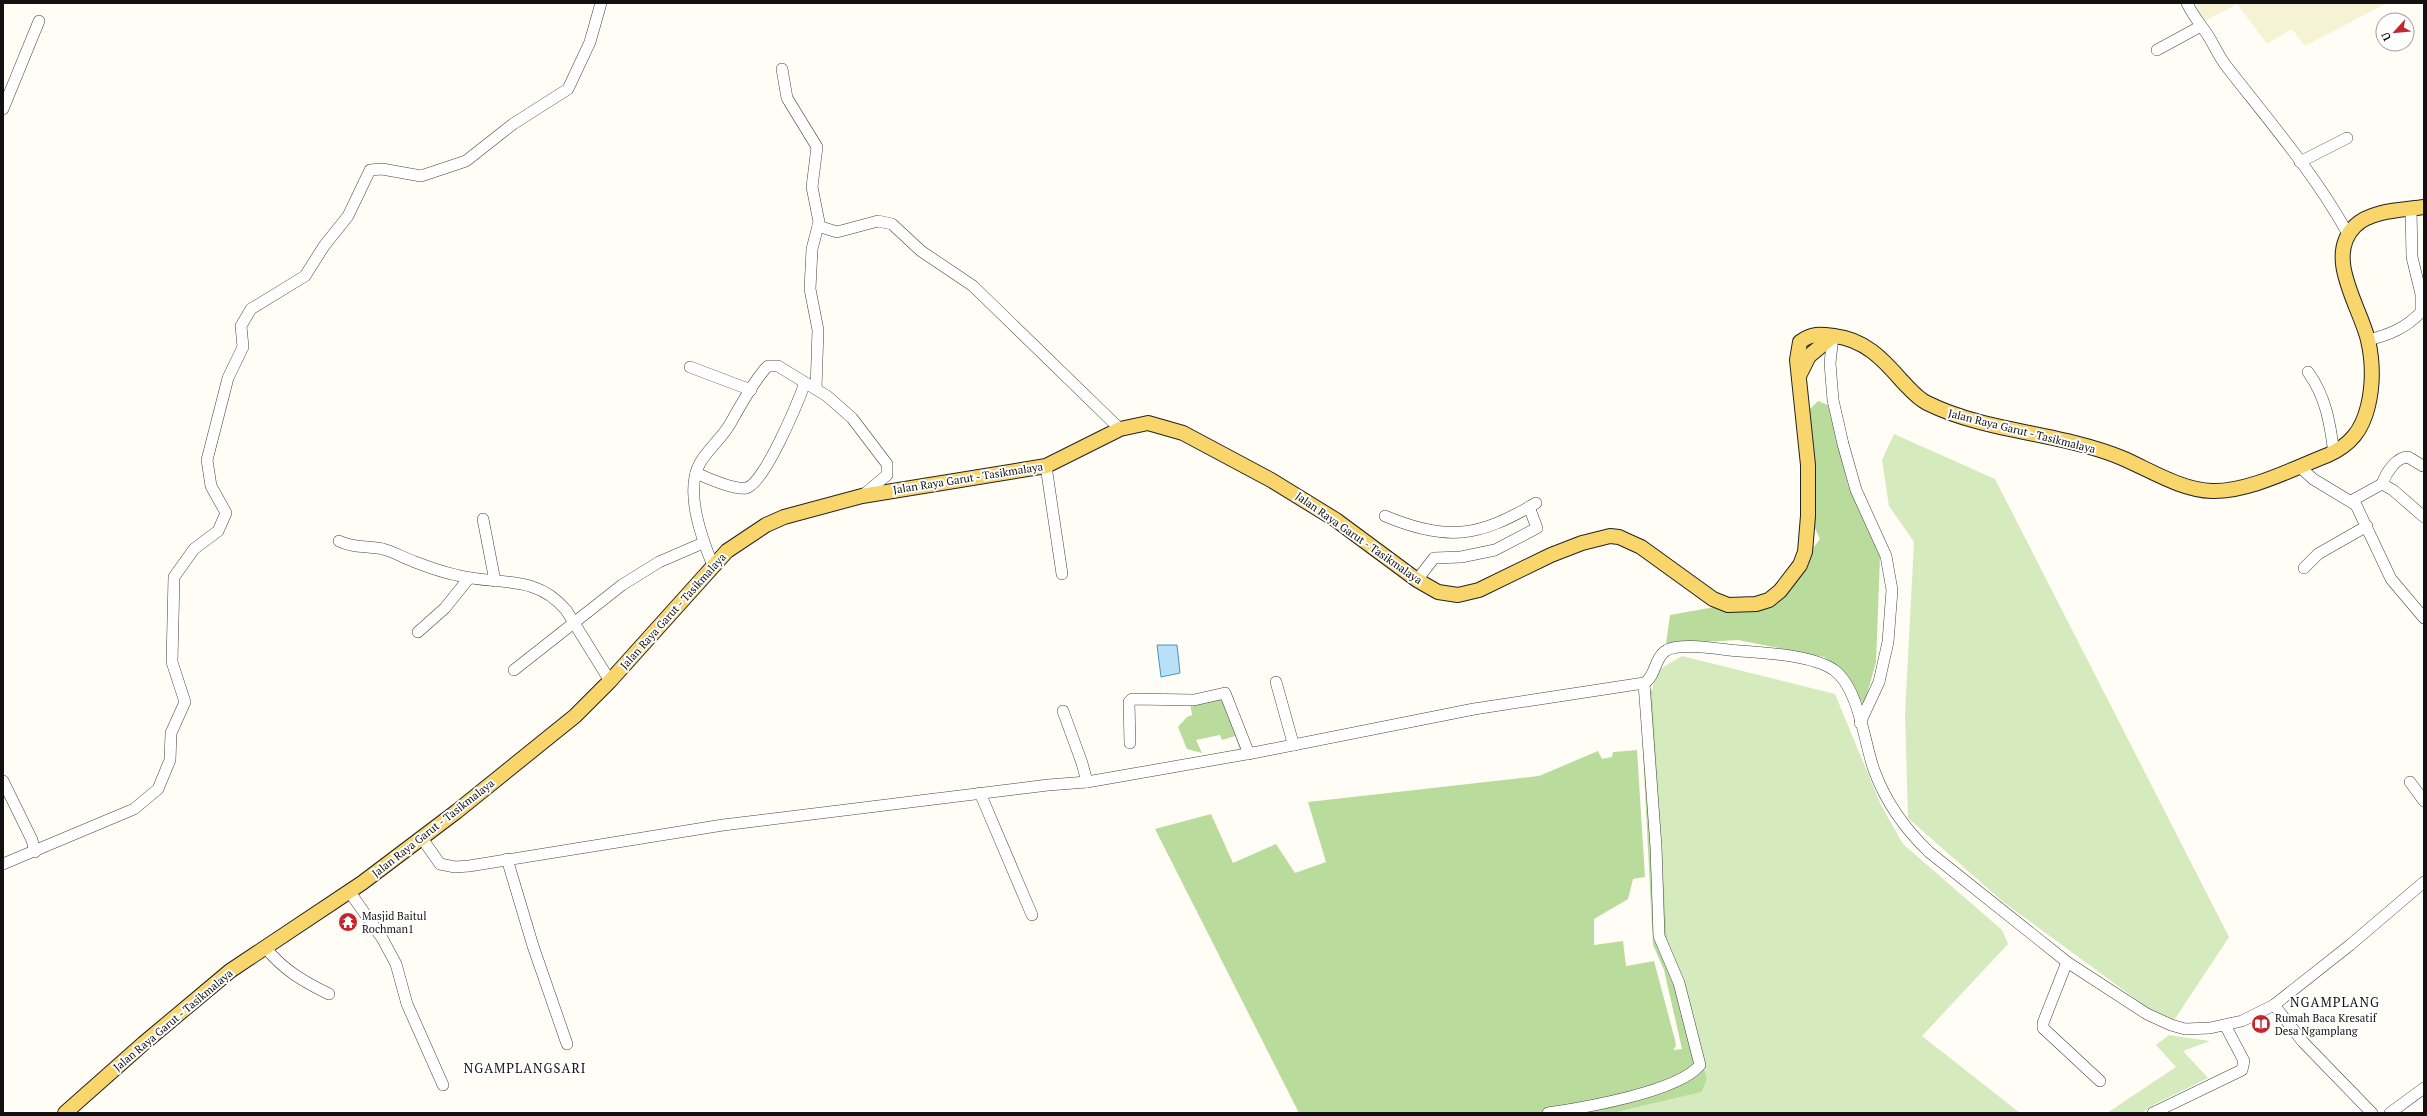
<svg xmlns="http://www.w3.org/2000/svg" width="2427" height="1116" font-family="'PT Serif',serif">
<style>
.farmland{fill:#f6f3d4}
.green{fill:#d5ebbd}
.forest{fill:#b9dc9c}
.water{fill:#b9e0f7;stroke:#3f96cf}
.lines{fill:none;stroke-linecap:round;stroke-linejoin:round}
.minor-casing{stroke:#444;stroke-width:12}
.major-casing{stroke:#222;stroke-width:16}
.minor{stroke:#fff;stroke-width:11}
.major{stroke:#f9d66b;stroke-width:14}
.labels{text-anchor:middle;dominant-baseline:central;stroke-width:4;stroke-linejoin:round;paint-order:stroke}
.street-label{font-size:11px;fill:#111;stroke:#fff}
.poi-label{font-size:11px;fill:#111;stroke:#fff;text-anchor:start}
.quarter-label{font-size:13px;letter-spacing:1px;fill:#111;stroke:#fff}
</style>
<rect width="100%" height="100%" fill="#fffdf5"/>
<polygon class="farmland" points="2195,3 2387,3 2305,46 2292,29 2267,44 2237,4 2203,22"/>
<g class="green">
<polygon points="1894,434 1995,479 2229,937 2171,1025 2002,901 1908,818 1905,714 1914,542 1889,506 1882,460"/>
<polygon points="1682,656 1835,694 1881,805 1903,844 2002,930 2008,944 1922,1036 2020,1113 1613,1113 1702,1092 1707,1079 1667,937 1653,723 1652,690 1657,671"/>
<polygon points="2169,1035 2210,1041 2183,1051 2208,1078 2155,1104 2142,1113 2107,1113 2176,1067 2156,1045"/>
</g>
<g class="forest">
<polygon points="1818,401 1828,405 1848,485 1880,557 1876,662 1864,705 1843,672 1824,657 1738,640 1666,644 1670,615 1776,596 1820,539 1808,513 1806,413"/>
<polygon points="1652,690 1667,937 1707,1079 1702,1092 1613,1113 1299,1113 1155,829 1211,814 1233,863 1276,844 1295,873 1326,862 1308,802 1539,776 1598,751 1602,759 1612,757 1613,752 1637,750 1645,877 1633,879 1628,899 1594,919 1594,945 1623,941 1626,966 1654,961 1675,1040 1676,1046 1673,1050 1682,1049 1664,970 1653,945 1640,695"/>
<polygon points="1224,695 1246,752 1241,753 1235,736 1222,740 1220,735 1196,740 1202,753 1187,749 1178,727 1187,717 1192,715 1190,702"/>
</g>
<polygon class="water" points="1157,645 1177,645 1180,673 1161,677"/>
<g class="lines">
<defs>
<g id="minor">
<path d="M2187,3C2192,14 2198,21 2205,31C2213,42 2218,56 2227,67C2269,121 2315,174 2348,234"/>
<polyline points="2157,50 2201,26"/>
<polyline points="782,69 787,98 817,147 812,187 819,222 812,249 810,289 818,330 816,389"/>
<polyline points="3,109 39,21"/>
<polyline points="2300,162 2347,138"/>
<polyline points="818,226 837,232 878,221 892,224 921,251 973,286 1120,429"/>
<polyline points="1833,336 1830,363 1833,400 1843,444 1856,490 1886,556 1892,590 1888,642 1879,682 1860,723"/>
<path d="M2368,340C2389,335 2406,328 2421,312V294L2412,257L2411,209"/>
<polyline points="690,367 751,390"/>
<path d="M2308,372C2326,397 2330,423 2334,453"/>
<polyline points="1046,466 1062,574"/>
<polyline points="2299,466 2313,479 2356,505 2391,579 2424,618"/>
<path d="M696,473C707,478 734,490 746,488C764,485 798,402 805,383"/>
<path d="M2382,484C2386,473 2396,457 2408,457L2423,466"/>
<polyline points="2351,501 2382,484 2393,490 2424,517"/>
<path d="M1385,516C1447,542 1479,537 1536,503"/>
<polyline points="483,519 495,581"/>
<path d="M339,541C352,548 369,546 383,549C394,552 404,558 415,562C428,567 442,572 456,575C497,586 535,573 566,610L610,681"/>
<path d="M713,566C702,539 684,491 700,463C708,449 722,438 730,424C739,408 756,377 768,366H778L827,396L852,418L887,464V475L862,496"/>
<polyline points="2304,568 2318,554 2367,526"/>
<polyline points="1417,580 1434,558 1461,557 1495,550 1537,528 1529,507"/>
<polyline points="418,632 445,608 469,578"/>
<polyline points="514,670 622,585 659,562 703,543"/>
<polyline points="1276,682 1293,743 1295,745"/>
<polyline points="1063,711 1082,763 1087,782"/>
<polyline points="1130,743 1129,702 1132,699 1194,700 1225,693 1249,754"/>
<polyline points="3,781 32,840 35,852"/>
<polyline points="2410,782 2424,801"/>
<polyline points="980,793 1032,915"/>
<path d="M421,837L440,864L455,867L469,866L723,825L1048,785L1087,782L1258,752L1474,709L1644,683C1656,677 1654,657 1667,650C1683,642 1722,650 1740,651C1766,653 1812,655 1834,670C1859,688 1864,742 1874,770C1886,803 1904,828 1929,852L2067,962L2147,1014L2171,1025L2185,1029L2210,1028L2242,1021L2274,1005L2303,1042L2372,1113"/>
<polyline points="507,859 533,946 567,1044"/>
<polyline points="3,864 134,809 158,789 170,760 171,733 185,702 172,662 174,577 194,549 218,531 226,513 211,486 207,460 228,378 243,347 241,326 251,309 305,276 324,246 348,216 370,170 382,169 421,176 466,161 513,124 568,89 590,42 601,3"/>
<polyline points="349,891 382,938 396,964 407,1004 443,1085"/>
<path d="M265,947C282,969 304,982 329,994"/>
<polyline points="2067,962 2043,1023 2043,1028 2100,1081"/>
<polyline points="2274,1005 2350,945 2424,882"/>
<path d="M1548,1113C1582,1108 1678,1092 1700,1065L1679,983L1659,936L1656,847L1644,683"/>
<polyline points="2153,1113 2242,1070 2244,1061 2225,1025"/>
<polyline points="2390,1113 2424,1088"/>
</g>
<g id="major">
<polyline points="1799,376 1809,356 1833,336"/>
<path d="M65,1113L144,1043L230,971L362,883L456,812L575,716L610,681L727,551L766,525L784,517L862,496L1046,466L1120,429L1148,423L1183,433L1271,480L1336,520L1417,580L1438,592L1458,595L1479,590L1551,555L1582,543L1610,536L1619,537L1641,547L1713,599L1728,605L1756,604L1769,600L1780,591L1800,565L1805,552L1808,516V465L1797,360L1800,342C1812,333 1820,334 1834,336C1864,339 1883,359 1902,381C1910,389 1917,398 1927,403C1988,433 2059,432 2122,458C2150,470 2181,490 2212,491C2249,492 2294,468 2328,455C2350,445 2362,431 2368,406C2373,385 2373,362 2368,340C2360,306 2324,257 2355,226C2371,210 2403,210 2424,207"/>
</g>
</defs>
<use href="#minor" class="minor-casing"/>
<use href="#major" class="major-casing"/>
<use href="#minor" class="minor"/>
<use href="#major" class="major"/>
</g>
<defs>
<symbol id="temple-disc" viewBox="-11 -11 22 22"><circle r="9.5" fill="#c4262e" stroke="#fff"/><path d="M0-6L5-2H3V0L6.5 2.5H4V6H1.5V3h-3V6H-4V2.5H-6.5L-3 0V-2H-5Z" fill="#fff"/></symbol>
<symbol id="library-disc" viewBox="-11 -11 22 22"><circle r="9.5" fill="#c4262e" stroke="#fff"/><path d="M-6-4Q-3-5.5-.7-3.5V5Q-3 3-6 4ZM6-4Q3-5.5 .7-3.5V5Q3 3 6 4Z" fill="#fff"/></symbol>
</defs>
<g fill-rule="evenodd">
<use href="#temple-disc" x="337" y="911" width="22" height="22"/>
<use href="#library-disc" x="2250" y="1013" width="22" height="22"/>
</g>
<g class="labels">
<g class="street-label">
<text transform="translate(2022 431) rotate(14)">Jalan Raya Garut - Tasikmalaya</text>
<text transform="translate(968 478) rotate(-9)">Jalan Raya Garut - Tasikmalaya</text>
<text transform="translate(1359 538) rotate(35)">Jalan Raya Garut - Tasikmalaya</text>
<text transform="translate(673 611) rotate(-48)">Jalan Raya Garut - Tasikmalaya</text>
<text transform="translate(433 828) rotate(-38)">Jalan Raya Garut - Tasikmalaya</text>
<text transform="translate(173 1020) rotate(-40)">Jalan Raya Garut - Tasikmalaya</text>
</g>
<g class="poi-label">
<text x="362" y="916">Masjid Baitul<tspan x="362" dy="13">Rochman1</tspan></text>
<text x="2275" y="1018">Rumah Baca Kresatif<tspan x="2275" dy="13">Desa Ngamplang</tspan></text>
</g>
<g class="quarter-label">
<text x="2335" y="1002">NGAMPLANG</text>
<text x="525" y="1068">NGAMPLANGSARI</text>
</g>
</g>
<rect width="2427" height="1116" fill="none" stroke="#111111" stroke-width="8"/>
<g transform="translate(2395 32) rotate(243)"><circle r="19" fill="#ffffff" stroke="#a0a0a0"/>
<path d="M0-3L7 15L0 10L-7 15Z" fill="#c4262e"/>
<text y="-6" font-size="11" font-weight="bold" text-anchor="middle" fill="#111111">U</text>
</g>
</svg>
